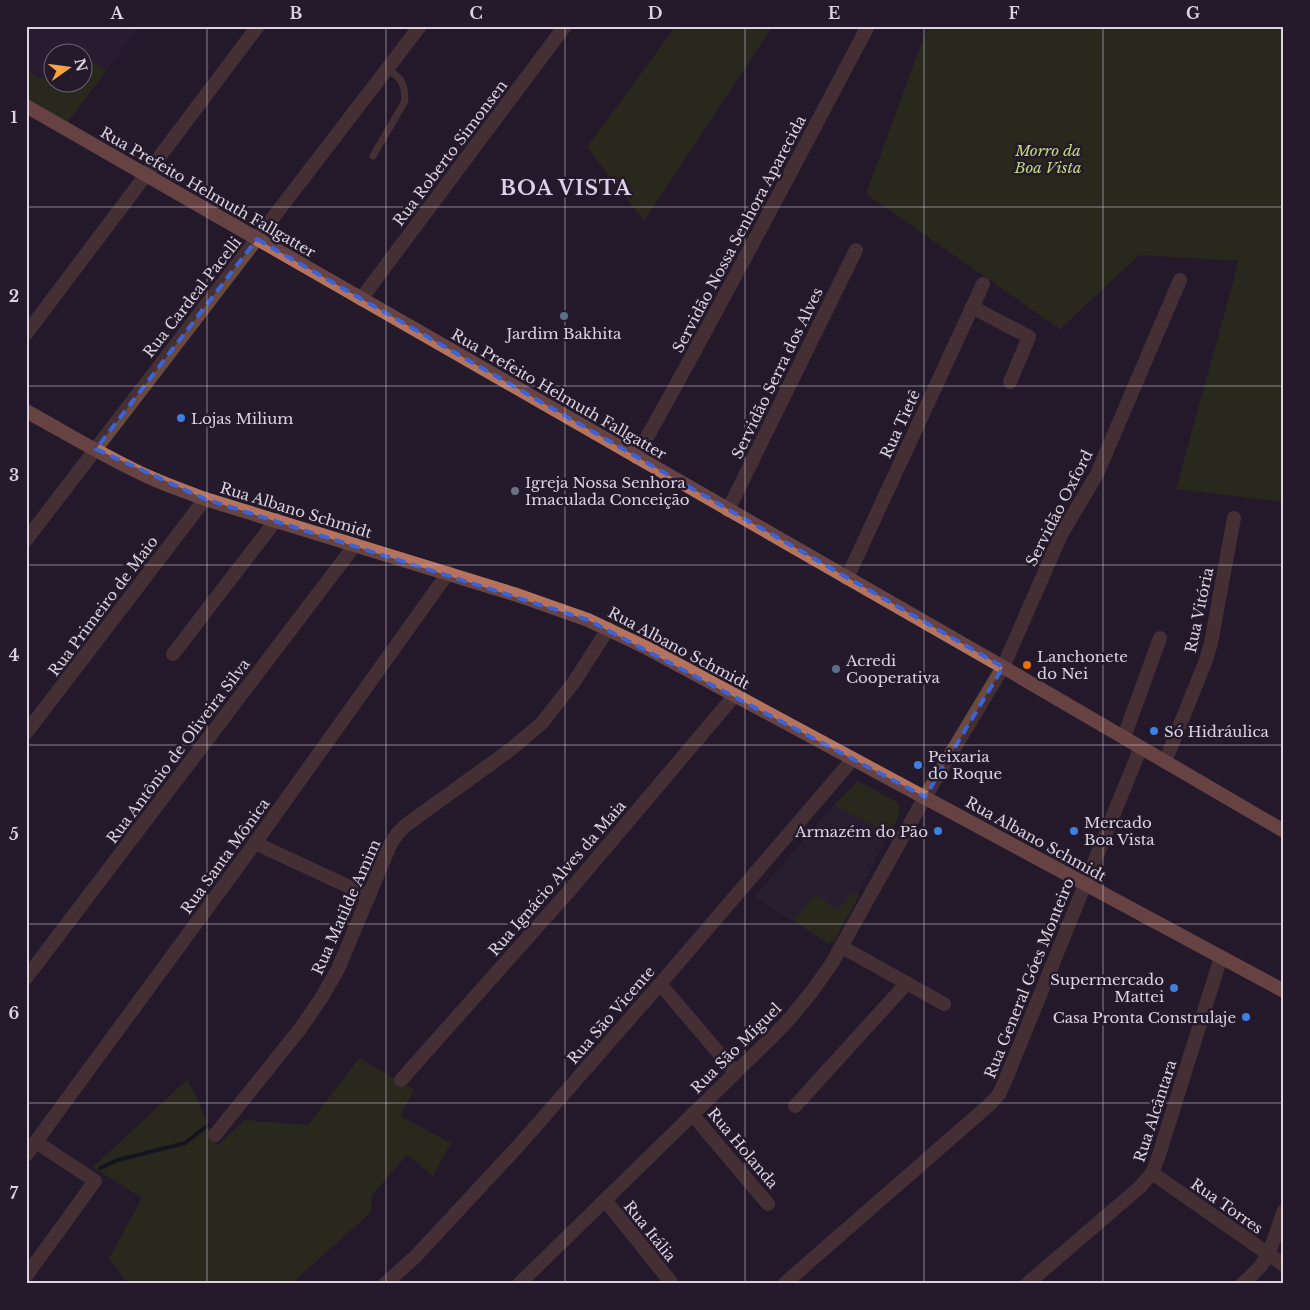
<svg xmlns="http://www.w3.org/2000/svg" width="1310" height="1310" font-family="'Libre Baskerville',serif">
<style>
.built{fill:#2f2139;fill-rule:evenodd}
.medical{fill:#2a2737}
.green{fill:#2e3a0a}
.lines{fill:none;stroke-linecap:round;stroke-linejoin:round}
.stream{stroke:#020f10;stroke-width:4}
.service{stroke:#6a4a3f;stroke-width:7}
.minor{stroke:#6a4a3f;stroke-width:14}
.primary{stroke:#b5735d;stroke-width:14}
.marked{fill:none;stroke:#3a62d9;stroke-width:4;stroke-dasharray:10 6;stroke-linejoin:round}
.grid{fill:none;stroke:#dbd4e0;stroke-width:1;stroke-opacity:0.55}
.service-dot{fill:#5c6f8a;stroke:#241a2c;stroke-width:2}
.shop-dot{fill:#3f7fe0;stroke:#241a2c;stroke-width:2}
.worship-dot{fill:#6b7280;stroke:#241a2c;stroke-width:2}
.food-dot{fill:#e8710a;stroke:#241a2c;stroke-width:2}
.labels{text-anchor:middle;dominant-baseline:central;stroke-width:5;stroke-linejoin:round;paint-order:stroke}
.park-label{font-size:15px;font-style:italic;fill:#c0dd75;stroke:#241a2c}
.street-label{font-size:15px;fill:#dbd4e0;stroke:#241a2c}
.poi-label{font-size:15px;fill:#dbd4e0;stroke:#241a2c;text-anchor:start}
.district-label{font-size:20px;font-weight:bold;letter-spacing:1px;fill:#ddd0e9;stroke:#241a2c}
.neatline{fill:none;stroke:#dbd4e0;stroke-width:2}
.grid-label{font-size:16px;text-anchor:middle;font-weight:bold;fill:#dbd4e0}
</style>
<rect width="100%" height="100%" fill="#241a2c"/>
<path class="built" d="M26,26H139L67,123L26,98ZM52,52H82V82H52Z"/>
<polygon class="medical" points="834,805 889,833 834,941 829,944 755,897"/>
<g class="green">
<polygon points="676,26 773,26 644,221 587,147"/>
<polygon points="928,26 1284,26 1284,502 1176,489 1239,261 1139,255 1060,329 866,194"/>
<polygon points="85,56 106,71 67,123 26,98 26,69 38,78 52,75 52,82 82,82 83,59"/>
<path d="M858,781L897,802C904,812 894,824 889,833L834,805Z"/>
<polygon points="852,893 859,896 834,941 829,944 794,921 816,894 838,911"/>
<polygon points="359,1058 414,1090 400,1116 451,1143 433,1176 407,1155 372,1195 371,1212 291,1284 128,1284 109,1258 142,1198 93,1167 188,1079 217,1146 245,1120 308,1125"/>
</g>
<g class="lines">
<polyline class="stream" points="100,1168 118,1160 185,1143 208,1125"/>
<polyline class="service" points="373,156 405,101 404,88 400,79 388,69"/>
<g class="minor">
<polyline points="361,299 565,26"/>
<polyline points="972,307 1029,337 1010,382"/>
<polyline points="26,334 258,26"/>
<path d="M636,457C716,315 792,170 868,26"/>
<polyline points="728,510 856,250"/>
<polyline points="26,540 420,26"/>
<polyline points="847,578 983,284"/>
<polyline points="173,654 276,520"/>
<polyline points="26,733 205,499"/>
<polyline points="1124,737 1160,638"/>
<polyline points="1165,762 1206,660 1211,643 1234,518"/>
<polyline points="255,843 369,896"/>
<polyline points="842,947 944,1004"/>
<polyline points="26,978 355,545"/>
<polyline points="660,984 735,1072"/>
<polyline points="401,1080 570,890 735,695"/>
<polyline points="795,1106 907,983"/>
<polyline points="692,1114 768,1204"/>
<polyline points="215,1135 300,1029 320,1000 338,969 390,845 397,834 406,825 510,750 542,723 574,682 608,629"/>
<polyline points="26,1155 255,843 448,573"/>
<polyline points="1152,1173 1284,1265"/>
<polyline points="605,1200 670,1281"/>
<polyline points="26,1276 95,1181 36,1142"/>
<polyline points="385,1284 416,1256 520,1144 660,984 853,759"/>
<polyline points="519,1284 776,1033 792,1016 813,990 832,963 925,797 1003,667 1061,535 1097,474 1180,280"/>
<polyline points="784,1284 989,1105 999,1094 1005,1081 1141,747"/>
<polyline points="1027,1284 1140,1187 1152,1173 1158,1158 1221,957"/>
<path d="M1242,1284C1249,1278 1257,1271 1262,1264C1273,1249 1277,1228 1284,1211"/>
</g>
<g class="primary">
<polyline points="26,106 1003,667 1284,831"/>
<path d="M26,411C68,434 108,459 151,478C169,486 187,492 205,499L517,595L588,620L647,648L1284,991"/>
</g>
</g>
<path d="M0 0H1310V1310H0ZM257,239L1003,667L925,797L588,620L205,499L96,449Z" fill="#241a2c" fill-opacity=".55" fill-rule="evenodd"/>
<path class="marked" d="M257,239L1003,667L925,797L588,620L205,499L96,449Z"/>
<path class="grid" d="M207,26V1284M386,26V1284M565,26V1284M745,26V1284M924,26V1284M1103,26V1284M26,207H1284M26,386H1284M26,565H1284M26,745H1284M26,924H1284M26,1103H1284"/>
<g class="service-dot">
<circle cx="564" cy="316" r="5"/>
<circle cx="836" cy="669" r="5"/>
</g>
<g class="shop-dot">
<circle cx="181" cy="418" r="5"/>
<circle cx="1154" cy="731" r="5"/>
<circle cx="918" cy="765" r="5"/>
<circle cx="938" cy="831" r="5"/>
<circle cx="1074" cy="831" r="5"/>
<circle cx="1174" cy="988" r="5"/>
<circle cx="1246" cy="1017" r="5"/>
</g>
<circle class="worship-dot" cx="515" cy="491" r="5"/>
<circle class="food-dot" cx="1027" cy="665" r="5"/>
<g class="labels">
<g class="park-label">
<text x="1048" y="150">Morro da<tspan x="1048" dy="17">Boa Vista</tspan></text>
</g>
<g class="street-label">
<text transform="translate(450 153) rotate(-53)">Rua Roberto Simonsen</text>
<text transform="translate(208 192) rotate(30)">Rua Prefeito Helmuth Fallgatter</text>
<text transform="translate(739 234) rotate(-62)">Servidão Nossa Senhora Aparecida</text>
<text transform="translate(192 297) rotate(-52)">Rua Cardeal Pacelli</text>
<text transform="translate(777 373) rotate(-64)">Servidão Serra dos Alves</text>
<text transform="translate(559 394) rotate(30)">Rua Prefeito Helmuth Fallgatter</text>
<text transform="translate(900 424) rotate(-65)">Rua Tietê</text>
<text transform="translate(1059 508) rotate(-63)">Servidão Oxford</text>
<text transform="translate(296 510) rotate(17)">Rua Albano Schmidt</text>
<text transform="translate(103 606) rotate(-53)">Rua Primeiro de Maio</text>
<text transform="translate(1199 610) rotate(-78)">Rua Vitória</text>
<text transform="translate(679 648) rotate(28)">Rua Albano Schmidt</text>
<text transform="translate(178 751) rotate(-53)">Rua Antônio de Oliveira Silva</text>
<text transform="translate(1036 839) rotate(29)">Rua Albano Schmidt</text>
<text transform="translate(225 856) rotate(-54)">Rua Santa Mônica</text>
<text transform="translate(557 878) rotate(-49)">Rua Ignácio Alves da Maia</text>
<text transform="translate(346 907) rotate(-66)">Rua Matilde Amim</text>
<text transform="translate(1029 978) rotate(-68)">Rua General Góes Monteiro</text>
<text transform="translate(611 1015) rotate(-49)">Rua São Vicente</text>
<text transform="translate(736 1048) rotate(-45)">Rua São Miguel</text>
<text transform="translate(1155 1111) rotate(-72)">Rua Alcântara</text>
<text transform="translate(743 1148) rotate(50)">Rua Holanda</text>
<text transform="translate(1227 1206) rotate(35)">Rua Torres</text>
<text transform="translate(650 1231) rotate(51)">Rua Itália</text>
</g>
<g class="poi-label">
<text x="564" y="333" text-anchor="middle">Jardim Bakhita</text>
<text x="191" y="418">Lojas Milium</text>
<text x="525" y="482">Igreja Nossa Senhora<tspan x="525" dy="17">Imaculada Conceição</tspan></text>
<text x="1037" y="656">Lanchonete<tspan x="1037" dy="17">do Nei</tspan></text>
<text x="846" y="660">Acredi<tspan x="846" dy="17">Cooperativa</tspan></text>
<text x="1164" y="731">Só Hidráulica</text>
<text x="928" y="756">Peixaria<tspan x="928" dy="17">do Roque</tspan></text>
<text x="1084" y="822">Mercado<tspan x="1084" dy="17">Boa Vista</tspan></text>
<text x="928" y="831" text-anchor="end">Armazém do Pão</text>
<text x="1164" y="979" text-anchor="end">Supermercado<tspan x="1164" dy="17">Mattei</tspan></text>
<text x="1236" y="1017" text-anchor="end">Casa Pronta Construlaje</text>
</g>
<g class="district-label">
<text x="566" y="188">BOA VISTA</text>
</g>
</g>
<rect width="1310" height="1310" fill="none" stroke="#241a2c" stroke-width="55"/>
<g transform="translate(68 68) rotate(76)"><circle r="24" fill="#241a2c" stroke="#6d6474"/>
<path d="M0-4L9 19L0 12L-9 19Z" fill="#f5a346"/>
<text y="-8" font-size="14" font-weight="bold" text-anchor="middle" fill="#dbd4e0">N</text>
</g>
<rect x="28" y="28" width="1254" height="1254" class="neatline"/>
<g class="grid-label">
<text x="117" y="19">A</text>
<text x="296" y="19">B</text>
<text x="476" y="19">C</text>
<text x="655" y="19">D</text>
<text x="834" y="19">E</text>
<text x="1014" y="19">F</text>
<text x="1193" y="19">G</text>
<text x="14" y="123">1</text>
<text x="14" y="302">2</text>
<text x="14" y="481">3</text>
<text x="14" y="661">4</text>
<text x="14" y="840">5</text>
<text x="14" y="1019">6</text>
<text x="14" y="1199">7</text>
</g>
</svg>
